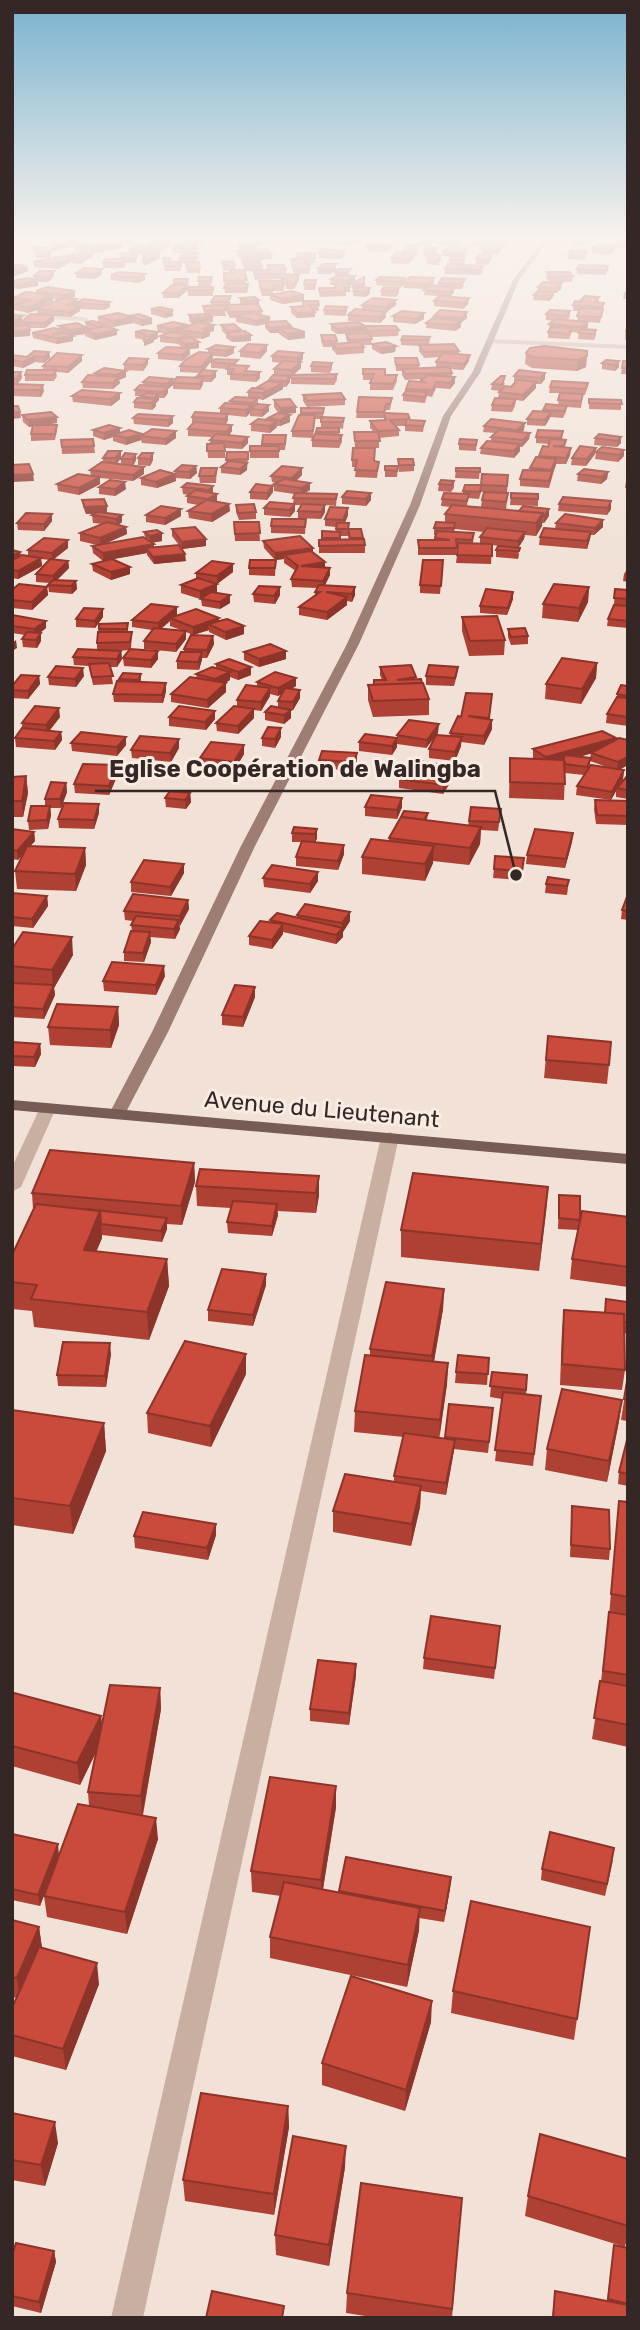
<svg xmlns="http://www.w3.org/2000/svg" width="640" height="2330" font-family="Rubik,sans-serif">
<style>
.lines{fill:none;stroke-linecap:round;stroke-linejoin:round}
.street{fill:#c9afa2;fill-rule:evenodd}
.secondary{fill:#9d7d74;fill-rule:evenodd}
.primary{fill:#765c55;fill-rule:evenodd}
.wall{fill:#ae4034;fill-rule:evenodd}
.shaded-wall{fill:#8d342a}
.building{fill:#ca4b3c;stroke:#8d342a;stroke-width:2}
.labels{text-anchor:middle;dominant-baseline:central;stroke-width:6;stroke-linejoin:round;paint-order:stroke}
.street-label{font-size:23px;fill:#342725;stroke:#f9ece2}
.leader{fill:none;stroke:#342725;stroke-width:2.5}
.callout-dot{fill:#342725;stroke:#f9ece2;stroke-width:2.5}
.callout-label{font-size:24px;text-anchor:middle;font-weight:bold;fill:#342725;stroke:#f9ece2;stroke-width:6;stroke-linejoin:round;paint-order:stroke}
</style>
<rect width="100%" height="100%" fill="#f1e1d6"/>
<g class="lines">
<g class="street">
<polygon points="12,313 85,317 89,319 85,321 12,317"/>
<polygon points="489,339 628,345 628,349 492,343"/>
<polygon points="48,1103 56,1108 21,1187 12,1192 12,1167 40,1108"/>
<polygon points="390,1132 399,1137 143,2318 111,2318 381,1137"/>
</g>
<polygon class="secondary" points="543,240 549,240 519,280 480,373 451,416 420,505 359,644 255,846 168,1032 125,1114 123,1118 111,1118 109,1114 152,1032 241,846 347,644 410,505 443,416 472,373 513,280"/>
<polygon class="primary" points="12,1100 628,1154 628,1164 12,1110"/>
</g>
<g class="wall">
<polygon points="51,240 82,240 83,243 76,245 97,246 97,244 116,242 116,240 106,240 140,240 140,241 128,245 121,244 122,248 109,251 104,250 104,252 93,253 93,256 80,264 72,263 72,261 58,269 34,267 33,262 75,256 80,253 74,250 74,245 51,252 51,247 54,244 52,244"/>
<polygon points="147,240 171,240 171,244 158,253 159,253 160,258 144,266 144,255 137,254 136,263 126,263 124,268 103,268 103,263 121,259 121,258 130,253 130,249 150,246 150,243 152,241"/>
<polygon points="181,240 204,240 204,245 198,245 198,248 195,253 198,258 194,263 200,268 200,273 187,273 186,263 181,263 181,271 165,271 163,258 170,262 179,262 179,258 184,253 173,253 173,248 183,243"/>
<polygon points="248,240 262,240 262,246 255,246 255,250 272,254 272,259 242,261 237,256 237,251 239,251 239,243 248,243"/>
<polygon points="276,240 291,240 290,241 276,241"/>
<polygon points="336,240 361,242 350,246 336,244"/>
<polygon points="418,240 434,240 431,246 418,246 417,256 414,256 414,258 408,264 391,263 391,258 403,252 405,245 418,245"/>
<polygon points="438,240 463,240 461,246 438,245"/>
<polygon points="473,240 510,240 503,247 501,247 501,250 498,255 492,254 491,259 488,265 476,264 476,259 482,254 482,249 484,246 472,245"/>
<polygon points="572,240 603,240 602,242 589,241 589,242 583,246 571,245"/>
<polygon points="606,240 628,240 628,249 615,248 615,250 610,255 592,253 592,248 615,245 615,241 606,241"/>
<polygon points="372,242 391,248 386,252 367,251 367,246"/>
<polygon points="34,247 50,253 50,258 36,258"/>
<polygon points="425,247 437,253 436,255 441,260 437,265 427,264 427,259 429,257 424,256"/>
<polygon points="467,248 467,253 464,256 465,261 463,265 483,271 481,275 445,274 445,269 450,264 451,257 443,256 443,251"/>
<polygon points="345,251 345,256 341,259 319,258 319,253"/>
<polygon points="587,251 586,256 584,260 568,259 568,254"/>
<polygon points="298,253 315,253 315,263 305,263 305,264 310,264 309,274 294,274 291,264 291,259 297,259"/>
<polygon points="222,262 235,265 235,270 244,270 243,262 262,266 262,270 267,270 267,265 286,269 286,274 282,274 282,279 255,280 253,271 244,271 248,290 247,293 225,293 224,273 229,273 229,270 223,271"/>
<polygon points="336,264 336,270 330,274 318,274 318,268"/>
<polygon points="12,266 27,266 28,271 13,277 13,280 34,279 34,276 54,276 48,282 38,282 38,286 17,289 12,288"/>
<polygon points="608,266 606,275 577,274 577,269"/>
<polygon points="102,269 102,274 95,279 76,278 76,273"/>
<polygon points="339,269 351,275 350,275 355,276 355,281 349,285 350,287 350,292 346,292 346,296 320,297 319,293 319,288 334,288 334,285 330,285 331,279 335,277 335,272"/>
<polygon points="547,272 573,276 572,282 550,282 546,278"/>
<polygon points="145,274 145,280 138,283 111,280 111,275"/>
<polygon points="199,277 212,282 211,286 198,286"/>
<polygon points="364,277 364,288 370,294 365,297 353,296 353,291 355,290 352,289 352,284"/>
<polygon points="434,278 434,283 432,285 439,286 439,283 442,278 464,285 462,289 454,289 454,292 450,297 469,298 468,304 463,309 434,306 434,301 439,296 424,295 425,289 404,288 404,284 401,287 376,285 376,280 405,282"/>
<polygon points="174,279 188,279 188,287 213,287 213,296 188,296 188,288 187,291 178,298 163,298 163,293 174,285"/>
<polygon points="282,279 299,280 294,289 286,289 286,285 284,285 284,291 273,291 273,294 304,295 304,301 282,304 270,300 270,296 262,296 259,287 259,281 282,281"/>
<polygon points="305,280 316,285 315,290 304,290"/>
<path d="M47,287L75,291V297L70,298L77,299L78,302L83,299L110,302V307L104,310L80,309V311L70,317L54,316V321L45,328H29L30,336L12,337V315L22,316V321L31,314H37V310L28,313L14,310V305L18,304L13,303V298L26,292L36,294V291ZM53,299L58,300L45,305V304L53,301Z"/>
<polygon points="538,287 561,289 556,293 554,293 553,297 549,301 533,300 534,295 538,291"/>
<polygon points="399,288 399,293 396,297 381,296 381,291"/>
<polygon points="628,289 628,299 623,299 624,293"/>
<polygon points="599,297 599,302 604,303 600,323 588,322 588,327 585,330 596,330 596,336 594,340 578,339 579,333 572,332 569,339 548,338 548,332 550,330 549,324 553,321 546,320 546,314 570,311 570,317 567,320 577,321 579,311 573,311 573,305 581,302 581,300"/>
<polygon points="240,298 259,300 259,306 262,311 262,316 270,317 270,322 291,326 291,328 305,338 288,340 279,334 279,333 270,333 265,328 265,324 256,326 236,322 236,318 230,318 226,311 226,308 224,308 226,316 212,316 213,322 203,323 214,331 210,332 210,336 202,339 192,338 199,348 190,349 190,354 182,361 158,359 158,353 183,348 178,344 160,342 160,336 166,334 158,332 157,326 188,326 192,324 189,321 189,315 204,314 203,306 211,306 211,302 231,302 230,305 241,305 240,303"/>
<polygon points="318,301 319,311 314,311 315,317 297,318 291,313 291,307 303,306"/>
<polygon points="362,305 396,305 386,312 386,317 380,323 348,321 348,315 362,310"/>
<polygon points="347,307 347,312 345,316 324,315 324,310"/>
<polygon points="151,309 173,310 173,316 165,318 151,314"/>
<polygon points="129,316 152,319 152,324 142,326 133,323 113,327 99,323 117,335 95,340 85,336 85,334 72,336 73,341 57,344 33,338 32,333 59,329 59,326 86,327 85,322 98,323 98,317"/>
<polygon points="393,316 424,319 415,324 393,322"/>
<polygon points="434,316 467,318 461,323 461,327 455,331 426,328 426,323 434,318"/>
<polygon points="331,324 365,326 399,330 398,336 371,337 372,345 362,345 364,347 364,353 337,355 332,349 332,347 323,347 321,341 321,335 337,341 337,343 348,343 346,339 346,334 366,333 365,332 337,334 331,330"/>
<polygon points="221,325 241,330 241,331 251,341 232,342 226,338 226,334 222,331"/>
<rect x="625" y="329" width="3" height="11"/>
<polygon points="143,330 158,338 154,340 154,342 144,346 144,340 135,338 135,332"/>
<polygon points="430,337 429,345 459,351 459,354 469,361 463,370 450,369 452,373 452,377 455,377 455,383 450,389 436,388 432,397 427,396 425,403 403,401 403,395 406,389 421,382 422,379 405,380 402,375 402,371 396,371 395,358 419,365 419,368 436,368 436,362 440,357 424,358 419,351 419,346 401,345 401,340"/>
<polygon points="372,344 396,346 395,352 381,354 372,349"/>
<polygon points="267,345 267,351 260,359 240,357 240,351"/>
<polygon points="208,349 234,353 226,357 213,356 213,359 204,370 216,377 211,382 203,382 203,384 200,390 173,389 173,385 168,389 168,393 164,398 159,398 159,400 156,403 156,406 152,410 134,408 134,402 141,399 141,396 135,396 135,390 143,385 143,382 173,383 197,378 197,376 200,373 180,372 180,366 208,353"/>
<polygon points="587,351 586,367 577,371 532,368 525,364 526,353"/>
<polygon points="49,352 50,358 44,363 35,362 23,368 12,366 12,355 27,357"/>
<polygon points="303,353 303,359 300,362 301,362 301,368 293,375 337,374 337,380 334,385 291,384 291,376 274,375 274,369 281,363 272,362 272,356"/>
<polygon points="82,355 82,361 68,373 56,372 57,376 54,381 25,381 25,375 43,370 43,366"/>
<polygon points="148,359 148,364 143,371 124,370 124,364"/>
<polygon points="215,359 238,365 260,378 256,382 230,380 230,375 227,375 227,369 211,368 211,362"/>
<polygon points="619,361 619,367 615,371 602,369 602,363"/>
<polygon points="623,361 628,361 628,374 621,374"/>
<polygon points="332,363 332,369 330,373 311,372 311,366"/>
<polygon points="363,369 385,375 397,375 397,381 393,390 370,390 370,383 371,380 363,380"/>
<polygon points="126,371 126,377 119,380 120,383 113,389 83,388 82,382 95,376 95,373"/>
<polygon points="12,372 21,372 22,378 17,384 44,391 41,397 12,396"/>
<polygon points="290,376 290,382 286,387 283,387 283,389 263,400 258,399 258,404 269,405 269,411 262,417 250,416 250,413 246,417 228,415 228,420 226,424 232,431 229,435 248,437 248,443 242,449 225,448 225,458 208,458 207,444 210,444 210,440 212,437 188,436 188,429 193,423 192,423 192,417 220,414 220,408 230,403 230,401 248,398 248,392 258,388 258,387 269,381 269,380"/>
<polygon points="514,376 545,379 541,384 536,384 536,388 523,401 516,400 515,406 512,412 491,411 492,405 498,398 499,392 500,391 491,390 492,384 505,383 503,388 511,387 515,382 514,382"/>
<polygon points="588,383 587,389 585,395 583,395 581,408 567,407 566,412 563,418 550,417 545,426 527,425 527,419 543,411 543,410 558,405 560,393 549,393 550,387"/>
<polygon points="120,393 120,399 111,406 73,402 72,396"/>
<polygon points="303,395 345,399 345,405 307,407 303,401"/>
<polygon points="392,398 390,410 386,410 385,413 410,420 425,421 423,432 405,431 405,426 395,426 399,430 399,436 379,438 379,448 355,448 354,432 374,432 370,428 370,421 384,420 384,418 356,418 357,412"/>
<polygon points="589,399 621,400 621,410 589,409"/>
<polygon points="274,400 296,407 296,413 282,414 290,422 280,426 277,426 277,427 270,433 251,431 251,424 268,420 268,418 279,414 274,407"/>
<polygon points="301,408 324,408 323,417 344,418 343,429 339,428 339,435 342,435 342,442 339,448 312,447 312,440 316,434 317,428 321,428 321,419 315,419 313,438 292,437 292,431 301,415"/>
<polygon points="22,415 57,423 41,425 57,425 57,431 55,440 31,441 31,434 33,426 29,427 23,422"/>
<polygon points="173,416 173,423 168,427 134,424 133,418"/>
<polygon points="484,426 524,430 522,432 530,433 529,439 522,447 520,447 520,451 514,458 480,454 481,448 491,442 491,437 495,433 483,432"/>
<polygon points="93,430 142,434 142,436 176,431 176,438 166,445 142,443 141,440 126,445 113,441 113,437 104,440 93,436"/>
<polygon points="263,435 286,441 285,450 279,450 279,458 250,458 250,446 262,446"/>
<polygon points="536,437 563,438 562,440 565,447 571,448 570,455 566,464 556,464 549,488 520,486 520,479 530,470 539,456 548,447 549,444 536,443"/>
<polygon points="621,437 621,443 617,447 594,445 595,438"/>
<polygon points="61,440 94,446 95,453 62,454"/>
<polygon points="477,440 476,451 459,450 459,444"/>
<polygon points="596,448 595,454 586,466 571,465 572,458"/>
<polygon points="624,450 624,456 618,462 595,459 596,452"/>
<polygon points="121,451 117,464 121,464 121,459 136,454 136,460 133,466 144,467 144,474 133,481 100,478 100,484 79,495 58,491 57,484 91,476 90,470 103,462 103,458"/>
<polygon points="227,452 248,458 247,470 240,475 221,473 221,467 226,463"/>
<polygon points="153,453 153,460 150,466 138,465 138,458"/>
<polygon points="398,459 414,465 414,471 399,472 398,466 397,477 385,477 385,466 398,466"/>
<polygon points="352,460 379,462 377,478 355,477 356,467 352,467"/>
<polygon points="196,466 197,473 190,479 176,478 176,481 157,488 141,485 141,478 175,474 175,471"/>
<polygon points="217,468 216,483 200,483 199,476"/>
<polygon points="302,468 302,475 296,481 310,490 305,493 337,494 336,506 325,505 325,512 321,519 298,518 298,511 301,505 295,505 295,511 290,517 264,515 264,508 293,504 294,494 274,491 274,484 277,483 272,482 271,476"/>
<polygon points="456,468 480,468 479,479 455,478"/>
<polygon points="608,472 607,479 601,484 577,481 578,474"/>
<path d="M508,475L507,493L481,492L479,499L468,498L467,506L519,511L549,509V516L544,523H542V526L536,536L525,535L524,539L518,548L519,555L518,559L496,557V550L507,547L492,545L491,564L456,563L458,546H457L456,555H418V540H434L435,535H434V528L445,523V514L451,507L441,506L442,499L463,494V491L481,485ZM455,529L484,532L480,537V544L473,543L474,533L454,532Z"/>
<polygon points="628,480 628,489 625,488 626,481"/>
<polygon points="454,481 454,488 451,492 438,491 439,484"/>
<polygon points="213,486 213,493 217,494 217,501 216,501 229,504 230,511 212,522 189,518 188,511 198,505 187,503 187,496 189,495 183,494 182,487"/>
<polygon points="273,486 273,492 267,500 250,499 250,492"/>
<polygon points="99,487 126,489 115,496 99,494"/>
<polygon points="371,493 371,500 366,506 342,504 342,497"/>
<polygon points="508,493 506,509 481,507 482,500"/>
<polygon points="511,493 538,494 538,506 510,505"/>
<polygon points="82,500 122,522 118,525 126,527 127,534 106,543 145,538 144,532 162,541 151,543 154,547 186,561 154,564 147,555 147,553 113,559 130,567 130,574 111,580 93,571 92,564 109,560 103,561 93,553 92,546 97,545 80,541 80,533 103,524 93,523 92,515 95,514 86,514 83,507"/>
<polygon points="611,501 611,509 607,515 558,511 559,504"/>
<polygon points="236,505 256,512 256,519 239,520 236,512"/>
<path d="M348,508V515L345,523L348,529H361L365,545V553H319V540H322V531L336,532V527L325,526V519ZM340,536H348L349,539L340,540Z"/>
<polygon points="181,509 181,516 165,525 146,522 146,515"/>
<polygon points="52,514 52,521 44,531 18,530 17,523"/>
<polygon points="306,519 305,534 271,533 271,526"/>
<polygon points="603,520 603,527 594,535 591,535 587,549 539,545 540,537 555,529 556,523"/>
<polygon points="234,522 259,522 260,541 235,541"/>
<polygon points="172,529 206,546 182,549 172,536"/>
<polygon points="263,541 313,548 313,553 325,567 330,568 330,575 325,585 355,595 352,602 347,601 347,605 327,620 299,615 299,607 315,595 315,592 317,588 292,587 291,579 296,571 284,563 284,559 275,560 264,548"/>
<polygon points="68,548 53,560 68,561 69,568 57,580 76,581 77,589 72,594 49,592 48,585 50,583 36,582 36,574 50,560 41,559 42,566 18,579 12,578 12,550 20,552 21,555 28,556 28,550"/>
<polygon points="276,560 275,576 249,575 249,568"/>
<polygon points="443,560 440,594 420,593 420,585"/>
<polygon points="628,568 628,582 623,581 624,574"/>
<polygon points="233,572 217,584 217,592 215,593 230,595 230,603 220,609 202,606 201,599 204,597 200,599 181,593 181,585 196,579 196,573"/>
<polygon points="47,587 48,595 32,610 12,608 12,590"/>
<polygon points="280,587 280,595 275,604 254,602 253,594"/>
<polygon points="589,587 588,602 578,622 542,618 543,604"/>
<polygon points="615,589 628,590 628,628 607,626 608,619 614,605"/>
<polygon points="513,599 507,615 480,613 480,606"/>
<polygon points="103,609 103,617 95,628 76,627 76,619"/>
<polygon points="12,615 46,621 46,628 40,633 41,641 37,648 23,647 22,639 25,635 12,633"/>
<path d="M177,615L176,616L219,621L244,634L226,640L209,632V630L193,635L186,632V639L176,652L144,649V641L152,630L132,627V620ZM170,621V626L181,630L161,629Z"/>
<polygon points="462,617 505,640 504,655 469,656 462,631"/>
<polygon points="128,623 128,632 132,632 131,649 158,651 158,659 151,668 124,666 123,658 129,650 118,651 121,651 122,659 117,667 110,667 113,684 93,685 89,666 74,665 73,657 97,650 97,643 99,624"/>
<polygon points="508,629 528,636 528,644 511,645 508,637"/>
<polygon points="213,636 214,644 207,658 202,658 199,670 177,669 177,661 184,652 184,649"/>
<polygon points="286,651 286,659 259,667 244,660 244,652"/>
<polygon points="597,663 596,678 581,704 545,699 546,684"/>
<polygon points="216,664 251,675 238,680 230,677 230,680 224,683 226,683 226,692 208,708 171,702 171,694 197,679 196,674 216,668"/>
<polygon points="380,667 416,679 422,683 429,699 429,715 373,717 368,700 368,685 373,685 374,680 382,680 380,675"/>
<polygon points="458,667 457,675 454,686 426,685 426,676"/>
<polygon points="141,674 141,682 166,691 163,703 114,702 113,694 120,682 119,679"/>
<polygon points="39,676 40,684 28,699 12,698 12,686"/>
<polygon points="84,676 76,687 49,685 48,677"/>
<polygon points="296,678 296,686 292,689 300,698 293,710 291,710 291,718 284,724 265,720 265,712 278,707 278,701 282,694 278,696 270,694 270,696 261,711 254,710 254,718 238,734 217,731 216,723 237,707 237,700 257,686 257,682"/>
<polygon points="628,686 628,726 606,723 607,714 617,697 617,694"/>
<polygon points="492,694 489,720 492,720 492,729 484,745 461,742 461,746 455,761 429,758 429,749 434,738 426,748 397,744 397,747 392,755 359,751 359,742 397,738 397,735 438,733 436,735 450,736 450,733 461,717"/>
<polygon points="215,711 215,719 206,730 169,726 169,717"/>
<polygon points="60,717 49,731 61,732 62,740 55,750 16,747 15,738 22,728 22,723"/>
<polygon points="281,737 275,748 262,746 262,738"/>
<path d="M616,738L615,740H628V765L620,769L624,770L623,779L621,782L628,775V799L616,797V791L611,800L576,795L577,786L584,775L565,773L564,800L509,798L510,758H534H533V749ZM591,753L590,758L579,757ZM590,761L607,767L590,766Z"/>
<polygon points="179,739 179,748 171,762 132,758 131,750"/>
<polygon points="71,743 126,745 117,756 72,751"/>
<polygon points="357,753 357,762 354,771 319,768 319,760"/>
<polygon points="244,754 234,771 201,767 200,758"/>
<polygon points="118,765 118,774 109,795 75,793 74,784"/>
<polygon points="456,767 455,775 443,794 399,788 399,779"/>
<polygon points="26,776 28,793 23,817 12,817 12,777"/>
<polygon points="66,783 67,792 61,808 50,808 51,815 48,829 29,830 28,821 45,806 45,799"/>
<polygon points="190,793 191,802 186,809 166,807 165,798"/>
<polygon points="595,800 628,801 628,825 596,824 594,809"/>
<polygon points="99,804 99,813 94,829 59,828 58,819"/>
<polygon points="365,807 402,807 397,819 365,816"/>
<polygon points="501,809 498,831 481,830 480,844 469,865 433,861 433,863 425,881 362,874 362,857 389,841 389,838 428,813 427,820 468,826 469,821"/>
<polygon points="12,829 34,832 35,841 30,846 85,848 86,865 76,891 17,889 15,871 23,854 18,860 12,859"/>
<polygon points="317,829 317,838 315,843 344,845 344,854 338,870 296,866 296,857 301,842 292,842 292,833"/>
<polygon points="573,833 572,842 565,868 526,864 527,855"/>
<polygon points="524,858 522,880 493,878 494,869"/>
<polygon points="184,873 171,896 131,892 131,882"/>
<polygon points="263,878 318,881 310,893 264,887"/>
<polygon points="569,880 567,895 545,893 546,884"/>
<polygon points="12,893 47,896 48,906 33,928 12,926"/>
<polygon points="628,894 628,920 621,919 622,910"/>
<polygon points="188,900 189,909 179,926 180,929 175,939 150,937 151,942 144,962 124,961 124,952 132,931 131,925 133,921 125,920 124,911"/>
<polygon points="297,915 350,921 343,932 343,937 336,944 283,932 283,934 272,949 249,945 249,936 270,922 270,920 297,918"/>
<polygon points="12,949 73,955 54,988 55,995 44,1019 12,1017"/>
<polygon points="165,976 156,995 104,991 103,981"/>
<polygon points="255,997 243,1027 222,1025 222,1015"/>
<polygon points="118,1007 119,1025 111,1048 50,1045 48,1027"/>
<polygon points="548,1036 609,1065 607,1084 544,1078"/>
<polygon points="12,1042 40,1044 41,1054 35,1067 12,1066"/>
<polygon points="194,1163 195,1182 182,1225 167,1224 167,1229 162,1242 102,1235 102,1238 96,1251 167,1259 169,1286 149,1340 34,1327 32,1311 12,1309 12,1255 33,1209 32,1193"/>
<polygon points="319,1176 319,1195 316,1213 277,1211 278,1215 272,1236 228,1233 227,1222 231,1208 197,1206 196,1186"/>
<polygon points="548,1187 539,1271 401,1257 401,1230"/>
<polygon points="559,1195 581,1216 628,1217 628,1287 570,1279 572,1259 578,1230 558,1229"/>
<polygon points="266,1285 253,1326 208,1321 208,1310"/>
<polygon points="444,1289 443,1309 434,1362 448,1363 447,1384 439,1438 445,1439 449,1404 493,1408 488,1453 454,1449 446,1495 421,1491 420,1507 411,1546 333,1532 333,1511 394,1482 394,1476 404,1437 354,1432 355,1411 370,1355 370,1349"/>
<polygon points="628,1302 628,1334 624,1333 625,1370 622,1390 560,1385 562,1330 564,1310 605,1313"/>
<polygon points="111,1354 106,1387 58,1386 57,1375"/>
<polygon points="246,1354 246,1374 211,1447 148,1433 147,1413"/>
<polygon points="489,1358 487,1385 455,1383 456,1372"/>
<polygon points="492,1372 527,1375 526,1395 541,1396 533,1466 495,1461 502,1399 490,1397"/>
<polygon points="628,1375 628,1421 621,1420"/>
<polygon points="622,1400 619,1421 607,1482 545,1470 547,1449"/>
<polygon points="12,1410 104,1423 106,1451 73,1534 12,1525"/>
<polygon points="628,1436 628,1486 618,1484 619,1472"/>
<polygon points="619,1501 628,1502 628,1747 592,1739 601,1681 609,1616"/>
<polygon points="572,1506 610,1549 609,1560 570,1557"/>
<polygon points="216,1535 208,1560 135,1548 134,1536"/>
<polygon points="500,1626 494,1679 423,1669 424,1658"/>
<polygon points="356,1664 356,1675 349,1725 310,1721 310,1709"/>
<polygon points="160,1688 161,1709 143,1815 158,1839 127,1934 47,1917 44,1896 53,1871 40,1906 12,1900 12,1834 59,1855 89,1806 88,1792 96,1752 80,1785 12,1766 12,1696 101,1716 102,1724"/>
<polygon points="336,1807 323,1889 339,1893 339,1891 451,1877 450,1888 444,1922 419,1918 419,1930 407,1987 270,1958 270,1937 281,1896 252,1892 251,1871"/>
<polygon points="613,1860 605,1896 541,1880 542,1869"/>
<polygon points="12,1920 39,1927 42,1948 99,1984 66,2070 12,2056 12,2008 17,1998 12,1997"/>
<polygon points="590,1927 574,2040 451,2013 453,1991"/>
<polygon points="431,2022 405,2111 322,2085 322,2063"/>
<polygon points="288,2106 289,2127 274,2215 185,2201 183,2180"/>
<polygon points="12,2113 58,2143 45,2186 12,2180"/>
<polygon points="628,2159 628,2234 625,2247 525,2216 528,2196"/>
<polygon points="345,2167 329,2266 276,2255 275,2235"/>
<polygon points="462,2198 452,2318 378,2318 346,2313 347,2293"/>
<polygon points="614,2245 628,2318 552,2318 555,2291 607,2301"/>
<polygon points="54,2251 56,2262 41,2313 12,2306 12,2255"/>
</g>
<g class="shaded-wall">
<polygon points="75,240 82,240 83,243 51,252 51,247"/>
<polygon points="128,240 140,240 140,241 128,245"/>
<polygon points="170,240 171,240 171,244 157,255 159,253 160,258 144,266 143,261 156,255 155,250"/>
<polygon points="204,240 204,245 198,245 198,248 195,253 195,248 186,246 186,241"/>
<polygon points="353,240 361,240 361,242 350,246 350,241"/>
<polygon points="505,240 510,240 503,247 503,242"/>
<polygon points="586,240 589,240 589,242 583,246 584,241"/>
<polygon points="121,243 122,248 109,251 108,246"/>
<polygon points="391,243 391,248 386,252 386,247"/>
<polygon points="616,245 615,250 610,255 610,250"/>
<polygon points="104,247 104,252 93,253 93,256 80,264 81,249"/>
<polygon points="467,248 467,253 462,258 462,253"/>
<polygon points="345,251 345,256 341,259 341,254"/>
<polygon points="198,253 198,258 193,263 193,258"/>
<polygon points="415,253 414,258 408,264 408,259"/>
<polygon points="75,254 76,258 72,258 72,261 58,269 58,264"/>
<polygon points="272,254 272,259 242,261 242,256"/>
<polygon points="441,255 441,260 437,265 437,260"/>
<polygon points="336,264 336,270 330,274 330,269"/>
<polygon points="27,266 28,271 13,277 13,271"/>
<polygon points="102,269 102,274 95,279 95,274"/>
<polygon points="54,271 54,276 48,282 48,277"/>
<polygon points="145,274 145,280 138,283 137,278"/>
<polygon points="299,275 299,280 294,289 294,284"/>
<polygon points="355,276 355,281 347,286 347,281"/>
<polygon points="405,278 405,284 401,287 401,282"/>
<polygon points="38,280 38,286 17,289 17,284"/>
<polygon points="562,283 561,289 556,293 557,288"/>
<polygon points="187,285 187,291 178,298 177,293"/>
<polygon points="454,287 454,292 450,297 450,292"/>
<polygon points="370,288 370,294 365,297 365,292"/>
<polygon points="75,291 75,297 64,300 64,295"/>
<polygon points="554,292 553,297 549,301 549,296"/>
<polygon points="52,295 53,301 45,304 46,308 37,309 37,310 28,313 27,307"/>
<polygon points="304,295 304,301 282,304 282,299"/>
<polygon points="469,298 468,304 463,309 464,303"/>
<polygon points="77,299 77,305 67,305"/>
<polygon points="259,300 259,306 244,307 244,301"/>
<polygon points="396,300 396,305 386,312 386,317 380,323 380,317 385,312 385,307"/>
<polygon points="110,302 110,307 104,310 104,305"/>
<polygon points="80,306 80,311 70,317 69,312"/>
<polygon points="173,310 173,316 165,318 165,312"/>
<polygon points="315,312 315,317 297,318 297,313"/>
<polygon points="467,312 467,318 461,323 461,327 455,331 455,325 461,321 461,318"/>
<polygon points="424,313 424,319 415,324 415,319"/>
<polygon points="54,315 54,321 45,328 45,323"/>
<polygon points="22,316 22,321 14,328 14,322"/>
<polygon points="133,317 133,323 113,327 113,321"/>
<polygon points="212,317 213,322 192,324 192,318"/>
<polygon points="270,317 270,323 265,322 265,324 256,326 256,321"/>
<polygon points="152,319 152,324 142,326 141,320"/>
<polygon points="588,322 588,327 581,333 581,327"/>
<polygon points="188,325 188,331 179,330 179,333 172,335 172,329"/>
<polygon points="214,325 214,331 210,332 210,336 202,339 202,329"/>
<polygon points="291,326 291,332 279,329 279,333 270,333 270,328"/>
<polygon points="365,326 365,332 337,334 337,329"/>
<polygon points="87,328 88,331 85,330 85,334 69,336 69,330"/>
<polygon points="30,330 30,336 12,337 12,331"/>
<polygon points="66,330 66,336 73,336 73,341 57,344 57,338 52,335"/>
<polygon points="117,330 117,335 95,340 95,334"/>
<polygon points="158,332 158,338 154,340 154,342 144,346 144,341 148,336"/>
<polygon points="305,332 305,338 288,340 288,334"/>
<polygon points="251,335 251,341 232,342 232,337"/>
<polygon points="199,342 199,348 190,349 190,354 182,361 182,355 185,350 185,344"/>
<polygon points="267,345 267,351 260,359 260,353"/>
<polygon points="396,346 395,352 381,354 381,348"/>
<polygon points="234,347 234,353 226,357 226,351"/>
<polygon points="49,352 50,358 44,363 44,357"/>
<polygon points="213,353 213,359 202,373 201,367"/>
<polygon points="303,353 303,359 297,364 297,358"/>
<polygon points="82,355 82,361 68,373 68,367"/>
<polygon points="470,355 469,361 463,370 464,364"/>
<polygon points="35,356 35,362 23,368 23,362"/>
<polygon points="587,356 586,367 577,371 578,360"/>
<polygon points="148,359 148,364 143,371 143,365"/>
<polygon points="619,361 619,367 615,371 615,365"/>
<polygon points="301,362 301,368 292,376 292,370"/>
<polygon points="126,371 126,377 119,380 120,383 113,389 113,383 117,379 117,375"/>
<polygon points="216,371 216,377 211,382 211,376"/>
<polygon points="21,372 22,378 17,385 16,379"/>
<polygon points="260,372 260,378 256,382 256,375"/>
<polygon points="545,373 545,379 541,384 541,378"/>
<polygon points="290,376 290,382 286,387 286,381"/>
<polygon points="455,377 455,383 450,389 450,383"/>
<polygon points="203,378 203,384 200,390 200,384"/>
<polygon points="173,379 173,385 168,389 168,393 164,398 163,392 167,387 167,384"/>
<polygon points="536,382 536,388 523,401 523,395"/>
<polygon points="283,383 283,389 263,400 263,393"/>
<polygon points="43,385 44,391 41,397 40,390"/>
<polygon points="120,393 120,399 111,406 110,399"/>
<polygon points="159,394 159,400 156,403 156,406 152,410 151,403 154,401 153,398"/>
<polygon points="252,405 250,413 246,417 246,410"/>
<polygon points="269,405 269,411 262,417 262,410"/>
<polygon points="296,407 296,413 280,414 280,408"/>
<polygon points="12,412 20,412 21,418 12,419"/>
<polygon points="551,412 550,418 545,426 545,420"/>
<polygon points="228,414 228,420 225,425 225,419"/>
<polygon points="290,415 290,422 280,426 280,420"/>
<polygon points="173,416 173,423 168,427 168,420"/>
<polygon points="57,417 57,423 29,427 28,420"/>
<polygon points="277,421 277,427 270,433 269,426"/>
<polygon points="525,423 524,430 517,436 517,430"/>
<polygon points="232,425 232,431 227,438 226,432"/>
<polygon points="120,428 120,435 113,435 113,437 104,440 104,433"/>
<polygon points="176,431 176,438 166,445 166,439"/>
<polygon points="530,433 529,439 522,447 523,440"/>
<polygon points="142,434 141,440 126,445 126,438"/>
<polygon points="248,437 248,443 242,449 241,443"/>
<polygon points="621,437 621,443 617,447 617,441"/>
<polygon points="520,444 520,451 514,458 514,451"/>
<polygon points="571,448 570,455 566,464 566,458"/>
<polygon points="596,448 595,454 586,466 587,459"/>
<polygon points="624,450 624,456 618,462 619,455"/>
<polygon points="121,451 121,458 116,465 115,458"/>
<polygon points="153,453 153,460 150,466 150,459"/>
<polygon points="136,454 136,460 133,466 132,459"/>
<polygon points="556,459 556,465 552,474 549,488 551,470"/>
<polygon points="247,463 247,470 240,475 240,469"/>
<polygon points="196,466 197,473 190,479 189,472"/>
<polygon points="144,467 144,474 133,481 133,475"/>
<polygon points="302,468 302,475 292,485 292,478"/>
<polygon points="608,472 607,479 601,484 602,477"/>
<polygon points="33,474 34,481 12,482 12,475"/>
<polygon points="175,474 176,481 157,488 156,482"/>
<polygon points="100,477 100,484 79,495 79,488"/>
<polygon points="125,482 126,489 115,496 115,489"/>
<polygon points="310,483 310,490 301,495 301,488"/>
<polygon points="213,486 213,493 209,497 209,490"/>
<polygon points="273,486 273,492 267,500 267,493"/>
<polygon points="371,493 371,500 366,506 366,499"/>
<polygon points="217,494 217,501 208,506 208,499"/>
<polygon points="611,501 611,509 607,515 608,508"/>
<polygon points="229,504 230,511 212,522 211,514"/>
<polygon points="295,504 295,511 290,517 290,510"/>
<polygon points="325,505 325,512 321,519 321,512"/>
<polygon points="107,506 107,513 86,514 85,507"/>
<polygon points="348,508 348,515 343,527 343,520"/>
<polygon points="181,509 181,516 165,525 165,518"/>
<polygon points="549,509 549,516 544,523 544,516"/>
<polygon points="543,513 542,526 536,536 536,523"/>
<polygon points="52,514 52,521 44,531 44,524"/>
<polygon points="122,515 122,522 117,526 116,519"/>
<polygon points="603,520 603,527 594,535 595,528"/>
<polygon points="126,527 127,534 100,546 100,538"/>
<polygon points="525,532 524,539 518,548 518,541"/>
<polygon points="591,532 590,539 587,549 587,541"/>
<polygon points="162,533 162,541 150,543 150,536"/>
<polygon points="206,539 206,546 182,549 182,542"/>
<polygon points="68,540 68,548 52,560 52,553"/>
<polygon points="154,544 154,552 146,548 147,553 103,561 103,553"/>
<polygon points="313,548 313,555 284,555 284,559 275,560 275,553"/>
<polygon points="20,552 21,559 12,564 12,556"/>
<polygon points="185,554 186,561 154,564 153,557"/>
<polygon points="41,558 42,566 18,579 18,571"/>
<polygon points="68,561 69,568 54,583 53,576"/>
<polygon points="325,562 325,569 301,566"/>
<polygon points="233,564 233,572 217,584 217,576"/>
<polygon points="130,567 130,574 111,580 111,572"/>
<polygon points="330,568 330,575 323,589 323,581"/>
<polygon points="76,581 77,589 72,594 71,586"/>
<polygon points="217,584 217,592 200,599 200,591"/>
<polygon points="47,587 48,595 32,610 32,602"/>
<polygon points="280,587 280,595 275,604 274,596"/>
<polygon points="355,587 355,595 352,602 352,594"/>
<polygon points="589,587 588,602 578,622 579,608"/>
<polygon points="513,592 513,599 507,615 508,608"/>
<polygon points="230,595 230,603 220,609 220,602"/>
<polygon points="347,597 347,605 327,620 327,612"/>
<polygon points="177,607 177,615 172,619 170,618 170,621 158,631 158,623"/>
<polygon points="103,609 103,617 95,628 95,621"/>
<polygon points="219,618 219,626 208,624 209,630 193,635 193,627"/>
<polygon points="46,621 46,628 34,637 34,629"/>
<polygon points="244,626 244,634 226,640 225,632"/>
<polygon points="186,631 186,639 176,652 176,644"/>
<polygon points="41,633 41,641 37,648 36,640"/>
<polygon points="213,636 214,644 207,658 207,650"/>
<polygon points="16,640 17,648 12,651 12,643"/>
<polygon points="121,651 122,659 117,667 117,659"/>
<polygon points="158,651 158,659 151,668 151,660"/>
<polygon points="286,651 286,659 259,667 259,659"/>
<polygon points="202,652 202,660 199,670 198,662"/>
<polygon points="597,663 596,678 581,704 582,689"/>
<polygon points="251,667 251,675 238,680 238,672"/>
<polygon points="83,668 84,676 76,687 75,679"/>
<polygon points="230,672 230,680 216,688 215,679"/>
<polygon points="39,676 40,684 28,699 28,691"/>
<polygon points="296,678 296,686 278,696 278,688"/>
<polygon points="166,683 166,691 163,703 162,695"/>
<polygon points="226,683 226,692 208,708 207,700"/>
<polygon points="270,688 270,696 261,711 261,702"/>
<polygon points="300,690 300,698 293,710 293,702"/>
<polygon points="59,708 60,717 47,734 46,725"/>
<polygon points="254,709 254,718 238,734 238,726"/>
<polygon points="291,710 291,718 284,724 284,715"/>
<polygon points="215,711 215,719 206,730 205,722"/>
<polygon points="492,720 492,729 484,745 484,736"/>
<polygon points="439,724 438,733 426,748 427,740"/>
<polygon points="281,728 281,737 275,748 275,739"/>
<polygon points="61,732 62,740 55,750 54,741"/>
<polygon points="126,737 126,745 117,756 117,747"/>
<polygon points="462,737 461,746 455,761 455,752"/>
<polygon points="397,738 397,747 392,755 392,746"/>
<polygon points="616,738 615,747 546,766 546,757"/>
<polygon points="179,739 179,748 171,762 170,753"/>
<polygon points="244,745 244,754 234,771 234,762"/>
<polygon points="357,753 357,762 354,771 354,762"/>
<polygon points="628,757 628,765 617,771 618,762"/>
<polygon points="118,765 118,774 109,795 109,786"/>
<polygon points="456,767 455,775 443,794 443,785"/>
<polygon points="624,770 623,779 618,788 617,788 616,791 611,800 612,792"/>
<polygon points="26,776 28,793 23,817 22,801"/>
<polygon points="66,783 67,792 61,808 60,799"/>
<polygon points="190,793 191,802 186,809 185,800"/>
<polygon points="402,798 402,807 397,819 397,810"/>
<polygon points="99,804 99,813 94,829 94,820"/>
<polygon points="50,806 51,815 48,829 47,820"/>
<polygon points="481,827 480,844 469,865 470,848"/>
<polygon points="317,829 317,838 315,843 315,834"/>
<polygon points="34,832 35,841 18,860 17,851"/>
<polygon points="573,833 572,842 565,868 566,859"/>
<polygon points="344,845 344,854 338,870 338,861"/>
<polygon points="434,846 433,863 425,881 425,864"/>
<polygon points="85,848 86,865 76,891 75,874"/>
<polygon points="184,864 184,873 171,896 170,887"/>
<polygon points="318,872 318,881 310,893 310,884"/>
<polygon points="47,896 48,906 33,928 32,919"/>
<polygon points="188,900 189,909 180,926 180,916"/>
<polygon points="350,912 350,921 343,932 343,937 336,944 336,935 342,928 342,923"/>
<polygon points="179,920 180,929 175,939 174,929"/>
<polygon points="283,924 283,934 272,949 272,940"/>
<polygon points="150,932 151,942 144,962 143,953"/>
<polygon points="72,937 73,955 54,988 55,995 44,1019 43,1009 53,987 52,970"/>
<polygon points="164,966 165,976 156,995 156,985"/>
<polygon points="255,987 255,997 243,1027 243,1017"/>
<polygon points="118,1007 119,1025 111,1048 110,1030"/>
<polygon points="40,1044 41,1054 35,1067 34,1057"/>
<polygon points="194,1163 195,1182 182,1225 181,1206"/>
<polygon points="319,1176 319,1195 316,1213 316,1193"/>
<polygon points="548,1187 546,1213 539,1271 541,1244"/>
<polygon points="277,1204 278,1215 272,1236 272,1226"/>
<polygon points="100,1211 102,1238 86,1277 84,1250"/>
<polygon points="167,1218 167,1229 162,1242 161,1231"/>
<polygon points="167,1259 169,1286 149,1340 147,1312"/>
<polygon points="266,1274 266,1285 253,1326 253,1315"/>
<polygon points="444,1289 443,1309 431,1377 432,1356"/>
<polygon points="110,1343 111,1354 106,1387 105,1376"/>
<polygon points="246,1354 246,1374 211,1447 210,1426"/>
<polygon points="448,1363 447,1384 439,1441 440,1420"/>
<polygon points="622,1400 619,1421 607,1482 609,1461"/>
<polygon points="104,1423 106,1451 73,1534 70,1506"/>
<polygon points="455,1440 454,1451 446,1495 446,1483"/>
<polygon points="421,1486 420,1507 411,1546 412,1524"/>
<polygon points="216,1524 216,1535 208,1560 207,1548"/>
<polygon points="356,1664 356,1675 349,1725 349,1713"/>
<polygon points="160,1688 161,1709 142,1817 141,1796"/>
<polygon points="101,1716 103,1738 80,1785 77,1763"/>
<polygon points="336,1786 336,1807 321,1901 321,1880"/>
<polygon points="156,1818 158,1839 127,1934 125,1912"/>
<polygon points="58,1844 59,1855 40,1906 38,1895"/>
<polygon points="451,1877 450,1888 444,1922 445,1911"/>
<polygon points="420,1908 419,1930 407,1987 408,1965"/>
<polygon points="39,1927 42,1948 20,1999 17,1978"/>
<polygon points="97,1963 99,1984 66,2070 63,2049"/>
<polygon points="432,2001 431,2022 405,2111 406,2090"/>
<polygon points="288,2106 289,2127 274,2215 274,2194"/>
<polygon points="55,2122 58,2143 45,2186 41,2165"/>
<polygon points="346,2146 345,2167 329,2266 329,2245"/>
<polygon points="54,2251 56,2262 41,2313 39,2302"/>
</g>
<g class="building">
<polygon points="59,240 75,240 51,247"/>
<polygon points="153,240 170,240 155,250 130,249 135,245 149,246 156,243 150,243"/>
<polygon points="249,240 262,240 262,241 254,241 255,247 240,247 239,243 250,243"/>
<polygon points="438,240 461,240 461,241"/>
<polygon points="472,240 505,240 503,242"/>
<polygon points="616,240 628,240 628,244 615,243"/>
<polygon points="110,241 121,243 108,246 97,244"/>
<polygon points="372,242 391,243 386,247 367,246"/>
<polygon points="85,243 104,247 81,249 74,245"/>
<polygon points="175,243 197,243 195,248 173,248"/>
<polygon points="485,244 501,245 498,250 482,249"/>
<polygon points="598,244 616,245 610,250 592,248"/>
<polygon points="405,245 418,245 417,251 404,250"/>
<polygon points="34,247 48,247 50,253 36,253"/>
<polygon points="425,247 437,248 436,252 424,251"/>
<polygon points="449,247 467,248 462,253 443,251"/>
<polygon points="267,249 272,254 242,256 237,251"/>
<polygon points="321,249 345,251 341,254 319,253"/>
<polygon points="85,250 93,251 80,258 72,258"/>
<polygon points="571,250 587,251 584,255 568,254"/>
<polygon points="397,252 415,253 408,259 391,258"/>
<polygon points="122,253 137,253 136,258 121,258"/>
<polygon points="159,253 143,261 144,255"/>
<polygon points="184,253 198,253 193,258 179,258"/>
<polygon points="298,253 315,253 315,258 297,258"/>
<polygon points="75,254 58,264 33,262"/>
<polygon points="431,254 441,255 437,260 427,259"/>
<polygon points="479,254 492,254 489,260 476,259"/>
<polygon points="452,256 465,256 463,260 450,260"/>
<polygon points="163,258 170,258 170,262 181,262 181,266 165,266"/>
<polygon points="105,259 126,259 124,263 103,263"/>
<polygon points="291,259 305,259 305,264 310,264 309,269 294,269"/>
<polygon points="233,261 235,265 223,265 222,262"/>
<polygon points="260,261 262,266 244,266 243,262"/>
<polygon points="199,262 200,268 187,268 186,263"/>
<polygon points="324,264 336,264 330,269 318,268"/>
<polygon points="448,264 483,266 481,270 445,269"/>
<polygon points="16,265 27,266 12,271 12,266"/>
<polygon points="267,265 283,265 286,269 280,269 282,274 255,274 253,270 269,270"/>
<polygon points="579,265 608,266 607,270 577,269"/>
<polygon points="84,268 102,269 95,274 76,273"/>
<polygon points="339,269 351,269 347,273 335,272"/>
<polygon points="229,270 244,270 247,280 224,281 224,273 233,273"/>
<polygon points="40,271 54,271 48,277 34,276"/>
<polygon points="119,272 145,274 137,278 111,275"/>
<polygon points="547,272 569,272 573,276 551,277"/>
<polygon points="285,274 299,275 294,284 286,283 287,280 282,279"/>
<polygon points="339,275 355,276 347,281 331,279"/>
<polygon points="199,277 212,277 211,281 198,281"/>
<polygon points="364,277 364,285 352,284"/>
<polygon points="380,277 405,278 401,282 376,280"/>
<polygon points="410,277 434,278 428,284 404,283"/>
<polygon points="28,278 38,280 17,284 12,283 12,281"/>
<polygon points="442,278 465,279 462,284 439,283"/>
<polygon points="174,279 188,279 187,283 174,283"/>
<polygon points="305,280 316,280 315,285 304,284"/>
<polygon points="259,281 282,281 284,285 273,286 273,290 262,290"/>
<polygon points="543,282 562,283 557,288 538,287"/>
<polygon points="348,283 350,287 344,287 346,291 320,292 319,288 336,288 334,284"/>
<polygon points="226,284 248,284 247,288 224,288"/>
<polygon points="172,285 187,285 177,293 163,293"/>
<polygon points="428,285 454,287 450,292 424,290"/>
<polygon points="47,287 75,291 64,295 36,291"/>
<rect x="188" y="287" width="25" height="3"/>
<polygon points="359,287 370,288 365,292 353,291"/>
<polygon points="384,287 399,288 396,291 381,291"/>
<polygon points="292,291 304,295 282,299 270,295"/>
<polygon points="538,291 554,292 549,296 534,295"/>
<polygon points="26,292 52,295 39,301 45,302 27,307 14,305 31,300 13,298"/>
<polygon points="215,296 231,296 228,302 211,302"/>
<polygon points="439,296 469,298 464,303 434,301"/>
<polygon points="585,296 599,297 595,302 604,303 602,307 573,305 575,301 584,302 581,300"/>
<polygon points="255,297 259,300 244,301 240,298"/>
<polygon points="63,298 77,299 67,305 80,306 69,312 37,309"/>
<polygon points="373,298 396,300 385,307 362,305"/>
<polygon points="83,299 110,302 104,305 77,303"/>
<polygon points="303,301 318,301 319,305 309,305 315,312 297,313 291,307 303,306"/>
<polygon points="258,304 262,311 230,312 226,305"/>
<polygon points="223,305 226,310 205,311 203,306"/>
<polygon points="326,306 347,307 345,311 324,310"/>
<polygon points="160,307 173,310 165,312 151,309"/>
<polygon points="580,308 603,309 601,317 577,316"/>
<polygon points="355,309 386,312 380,317 348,315"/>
<polygon points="440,310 467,312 461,318 434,316"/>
<polygon points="550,310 570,311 566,316 546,314"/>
<polygon points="402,311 424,313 415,319 393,316"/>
<polygon points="118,313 133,317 113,321 98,317"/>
<polygon points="250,313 270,317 256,321 236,316"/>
<polygon points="31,314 54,315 45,323 21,322"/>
<polygon points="139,314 152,319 141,320 129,316"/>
<polygon points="208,314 212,317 192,318 189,315"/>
<polygon points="12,315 22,316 12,322"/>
<polygon points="433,318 461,321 455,325 426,323"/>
<polygon points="556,319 588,322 581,327 549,324"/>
<polygon points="93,321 105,325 97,326 85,322"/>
<polygon points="286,321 291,326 270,328 265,322"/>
<polygon points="173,322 188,325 172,329 157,326"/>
<polygon points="198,322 214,325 202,329 210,330 202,333 179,330"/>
<polygon points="359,322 365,326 396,326 399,330 367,331 365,326 337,329 331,324"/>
<polygon points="77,323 87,328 69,330 59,326"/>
<polygon points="234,324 241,330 229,331 221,325"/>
<polygon points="28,325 30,330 12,331 12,326"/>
<polygon points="107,326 117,330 95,334 85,330"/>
<polygon points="551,327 572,328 569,334 548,332"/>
<polygon points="54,328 66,330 52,335 66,333 73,336 57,338 32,333"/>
<polygon points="292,328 305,332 288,334 279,329"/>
<polygon points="581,329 596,330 594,334 579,333"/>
<polygon points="143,330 158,332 148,336 154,337 144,341 145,334 135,332"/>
<polygon points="245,331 251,335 232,337 226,333"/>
<polygon points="170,332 187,334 178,339 160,336"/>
<polygon points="369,333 372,339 349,340 346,334"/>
<polygon points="321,335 335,335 337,341 323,341"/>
<polygon points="403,336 430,337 428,340 401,340"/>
<polygon points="191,337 199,342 185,344 178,339"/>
<polygon points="359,342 364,347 337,349 332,344"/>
<polygon points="386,342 396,346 381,348 372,344"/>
<polygon points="248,344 267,345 260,353 240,351"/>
<polygon points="454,344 459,351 424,352 419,345"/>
<polygon points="216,345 234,347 226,351 208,349"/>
<polygon points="544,346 587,351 587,356 578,360 533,357 526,353 530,348"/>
<polygon points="166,347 190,348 182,355 158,353"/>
<polygon points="34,351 49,352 44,357 35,356 23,362 12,360 12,355 27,357"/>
<polygon points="278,351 303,353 297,358 272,356"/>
<polygon points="199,352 213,353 201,367 180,366 186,359"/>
<polygon points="57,353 82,355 68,367 43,366"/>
<polygon points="443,353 470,355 464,364 436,362"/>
<polygon points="129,358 148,359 143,365 124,364"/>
<polygon points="395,358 417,358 419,365 396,365"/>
<polygon points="215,359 238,360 234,364 211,362"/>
<polygon points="606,360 619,361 615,365 602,363"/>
<polygon points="283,361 301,362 292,370 274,369"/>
<polygon points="623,361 628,361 628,368 622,368"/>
<polygon points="313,362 332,363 330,367 311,366"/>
<polygon points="231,365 249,366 245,371 260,372 256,375 230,374 234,369 227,369"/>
<polygon points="449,367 452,373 405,374 402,369"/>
<polygon points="104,368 126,371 117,375 95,373"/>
<polygon points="363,369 385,369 385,375 397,375 393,384 370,383 374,374 363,374"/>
<polygon points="27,370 56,370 54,375 25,375"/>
<polygon points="203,370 216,371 211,376 197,376"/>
<polygon points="519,370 545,373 541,378 514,376"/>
<polygon points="12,372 21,372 16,379 12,379"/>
<polygon points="337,374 334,379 291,378 292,375"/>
<polygon points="88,375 119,377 113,383 82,382"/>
<polygon points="273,375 290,376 286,381 269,380"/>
<polygon points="428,375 455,377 450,383 436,382 433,390 406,389 409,381 424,382 421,380"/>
<polygon points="501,376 505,376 502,385 492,384"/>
<polygon points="149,377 173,379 167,384 143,382"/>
<polygon points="177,377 203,378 200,384 173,383"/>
<polygon points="517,380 536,382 523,395 499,392 505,386 511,387"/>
<polygon points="268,381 283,383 263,393 248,392 252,388 265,389 258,387"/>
<polygon points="552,381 588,383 586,389 550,387"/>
<polygon points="13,384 43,385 40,390 12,390"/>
<polygon points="140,385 168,387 163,392 135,390"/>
<polygon points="82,390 120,393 110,399 72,396"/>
<polygon points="406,391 427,392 425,397 403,395"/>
<polygon points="147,393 159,394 153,398 141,396"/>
<polygon points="341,393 345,399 307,401 303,395"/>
<polygon points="560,393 583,394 581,401 558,400"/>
<polygon points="235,397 258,398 253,403 230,401"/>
<polygon points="359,397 392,398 390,404 386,404 384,412 357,412"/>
<polygon points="137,398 156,399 151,403 134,402"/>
<polygon points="495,398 516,399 512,406 492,405"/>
<polygon points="290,399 296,407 280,408 274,400"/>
<polygon points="589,399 621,400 622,404 589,403"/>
<polygon points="225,403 252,405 246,410 220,408"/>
<polygon points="257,404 269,405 262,410 250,409"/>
<polygon points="546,404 567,406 564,411 543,410"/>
<polygon points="12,406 18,406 20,412 12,412"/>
<polygon points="301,408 324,408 323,413 301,413"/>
<polygon points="533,411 551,412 545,420 527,419"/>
<polygon points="51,412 57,417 28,420 22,415"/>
<polygon points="195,412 228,414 225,419 192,417"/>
<polygon points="278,413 290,415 280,420 268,418"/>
<polygon points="384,413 408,414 410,420 425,421 423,426 405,425 407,419 390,420 399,430 378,431 370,421 386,420"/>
<polygon points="138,414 173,416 168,420 133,418"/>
<polygon points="299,415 315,415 313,431 292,431"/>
<polygon points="321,417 344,418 343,422 321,422"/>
<polygon points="258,419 277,421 269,426 251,424"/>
<polygon points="491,419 525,423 517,430 484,426"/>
<polygon points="194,422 232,425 226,432 188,429"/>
<polygon points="33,425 57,425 55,434 31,434"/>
<polygon points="109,425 120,428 104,433 93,430"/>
<polygon points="317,428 339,428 339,432 316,432"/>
<polygon points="152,429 176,431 166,439 141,436"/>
<polygon points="129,430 142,434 126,438 113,435"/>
<polygon points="499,430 530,433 523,440 491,437"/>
<polygon points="538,430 563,431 561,438 536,437"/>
<polygon points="354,432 378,432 380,441 355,441"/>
<polygon points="216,434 248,437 241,443 210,440"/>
<polygon points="315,434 342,435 339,441 312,440"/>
<polygon points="599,434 621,437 617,441 595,438"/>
<polygon points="263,435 286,435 285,444 262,444"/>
<polygon points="93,439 94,446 62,447 61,440"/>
<polygon points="460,439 477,440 476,445 459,444"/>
<polygon points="550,439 566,440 564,446 553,446 571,448 566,458 539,456 543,446 548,447"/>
<polygon points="487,441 520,444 514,451 481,448"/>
<polygon points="224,443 225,451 207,451 207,444"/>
<polygon points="250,446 278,446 279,451 250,451"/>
<polygon points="580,446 596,448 587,459 572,458"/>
<polygon points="602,447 624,450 619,455 596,452"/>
<polygon points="353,448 375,448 374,461 379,462 377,471 355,470 357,460 352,460"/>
<polygon points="108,451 121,451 115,458 103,458"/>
<polygon points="227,452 248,452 248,459 226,460"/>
<polygon points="125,453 136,454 132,459 121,459"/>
<polygon points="142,453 153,453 150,459 138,458"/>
<polygon points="536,457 556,459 551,470 530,468"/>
<polygon points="398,459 413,459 414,465 399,465"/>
<polygon points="229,461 247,463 240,469 221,467"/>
<polygon points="102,462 144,467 133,475 90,470"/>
<polygon points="29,464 33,474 12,475 12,465"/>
<polygon points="182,465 196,466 189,472 175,471"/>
<polygon points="282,466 302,468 292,478 271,476"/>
<polygon points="385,466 398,466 397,471 385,470"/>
<polygon points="201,468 217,468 215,476 199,476"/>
<polygon points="456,468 480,468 480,472 456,471"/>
<polygon points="584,469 608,472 602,477 578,474"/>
<polygon points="160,470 175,474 156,482 141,478"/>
<polygon points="523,470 552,471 549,481 520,479"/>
<polygon points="78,474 100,477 79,488 57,484"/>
<polygon points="482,474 508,475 507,486 481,485"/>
<polygon points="284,479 310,483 301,488 274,484"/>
<polygon points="110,480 125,482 115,489 99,487"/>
<polygon points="441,480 454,481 452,485 439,484"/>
<polygon points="187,483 213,486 209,490 182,487"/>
<polygon points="256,484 273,486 267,493 250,492"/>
<polygon points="465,485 481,485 480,492 463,491"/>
<polygon points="196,490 217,494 208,499 187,496"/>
<polygon points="347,491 371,493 366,499 342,497"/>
<polygon points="484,492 508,493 506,502 482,500"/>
<polygon points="295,493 337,494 336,499 293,498"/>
<polygon points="444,493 469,494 467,501 442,499"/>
<polygon points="511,493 538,494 538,499 511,498"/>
<polygon points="563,497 611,501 608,508 559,504"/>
<polygon points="104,499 107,506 85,507 82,500"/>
<polygon points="207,500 229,504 211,514 188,511"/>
<polygon points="270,502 295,504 290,510 264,508"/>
<polygon points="254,504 256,512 238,513 236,505"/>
<polygon points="302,504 325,505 321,512 298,511"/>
<polygon points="452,505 543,513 536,523 445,514"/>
<polygon points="161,506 181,509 165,518 146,515"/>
<polygon points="523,506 549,509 544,516 543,516 543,513 519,511"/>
<polygon points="330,507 348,508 343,520 325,519"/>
<polygon points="98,512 122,515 116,519 92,515"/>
<polygon points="26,513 52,514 44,524 17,523"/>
<polygon points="565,514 603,520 595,528 556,523"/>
<polygon points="272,519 306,519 305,527 271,526"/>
<polygon points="107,522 126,527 100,538 80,533"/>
<polygon points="234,522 259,522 260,533 235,534"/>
<polygon points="436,522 455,523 454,528 434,528"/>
<polygon points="337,523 349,523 348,529 336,529"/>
<polygon points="195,527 206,539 182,542 172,529"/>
<polygon points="487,528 525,532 518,541 480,537"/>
<polygon points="544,528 591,532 587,541 540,537"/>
<polygon points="348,529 361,529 363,538 350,538"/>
<polygon points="157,530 162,533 150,536 144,532"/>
<polygon points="322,531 340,532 340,538 322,538"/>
<polygon points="437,531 474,533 472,540 456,539 457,548 419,548 418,540 450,540 435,538"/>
<polygon points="300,536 313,548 275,553 263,541"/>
<polygon points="143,537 154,544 103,553 92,546"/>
<polygon points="44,538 68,540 52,553 28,550"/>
<polygon points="364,539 365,545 319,546 319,540"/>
<polygon points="458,543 492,544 492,556 457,555"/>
<polygon points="179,545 185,554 153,557 146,548"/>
<polygon points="498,546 520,548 519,551 496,550"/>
<polygon points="12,550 20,552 12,556"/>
<polygon points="311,551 325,562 301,566 330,568 323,581 291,579 298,566 284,555"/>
<polygon points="22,555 41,558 18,571 12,570 12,560"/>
<polygon points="50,559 68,561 53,576 36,574"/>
<polygon points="112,559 130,567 111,572 92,564"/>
<polygon points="250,560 276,560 275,568 249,568"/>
<polygon points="423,560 443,560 441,586 420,585"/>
<polygon points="212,561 233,564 217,576 196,573"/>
<polygon points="198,578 217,584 200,591 181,585"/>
<polygon points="53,580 76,581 71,586 48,585"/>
<polygon points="19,584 47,587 32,602 12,600 12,590"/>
<polygon points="554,584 589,587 579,608 543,604"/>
<polygon points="319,585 355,587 352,594 326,592 347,597 327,612 299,607 320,592 315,592"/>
<polygon points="259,586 280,587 274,596 253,594"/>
<polygon points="486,589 513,592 508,608 480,606"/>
<polygon points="615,589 628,590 628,599 614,598"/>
<polygon points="211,592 230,595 220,602 201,599"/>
<polygon points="151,604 177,607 158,623 132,620"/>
<polygon points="614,605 628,606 628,621 608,619"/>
<polygon points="84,608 103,609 95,621 76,619"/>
<polygon points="196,609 219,618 193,627 170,618"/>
<polygon points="12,615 46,621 34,629 12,626"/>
<polygon points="497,616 505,640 470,641 462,617"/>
<polygon points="227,619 244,626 225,632 208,624"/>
<polygon points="128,623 127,629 99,629 99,624"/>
<polygon points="154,628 186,631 176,644 144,641"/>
<polygon points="525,628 528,636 511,637 508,629"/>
<polygon points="27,632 41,633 36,640 22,639"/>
<polygon points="98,632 132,632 130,642 97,643"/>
<polygon points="191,635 213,636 207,650 184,649"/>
<polygon points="270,644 286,651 259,659 244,652"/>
<polygon points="78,649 121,651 117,659 73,657"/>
<polygon points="130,649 158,651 151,660 123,658"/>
<polygon points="181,652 202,652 198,662 177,661"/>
<polygon points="562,658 597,663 582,689 546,684"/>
<polygon points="229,659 251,667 238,672 216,664"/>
<polygon points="109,663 113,676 92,677 89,664"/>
<polygon points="411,665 416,677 397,680 421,679 422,683 374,685 374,680 386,680 380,667"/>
<polygon points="429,665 458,667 455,678 426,676"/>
<polygon points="56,666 83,668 75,679 48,677"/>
<polygon points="212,667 230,672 215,679 196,674"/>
<polygon points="275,672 296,678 278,688 257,682"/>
<polygon points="123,673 141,674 138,680 119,679"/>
<polygon points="21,675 39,676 28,691 12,690 12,686"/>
<polygon points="190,677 226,683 207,700 171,694"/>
<polygon points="117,681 166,683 162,695 113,694"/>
<polygon points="423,683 429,699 373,701 368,685"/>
<polygon points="246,685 270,688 261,702 237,700"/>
<polygon points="621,685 628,686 628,696 617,694"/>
<polygon points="285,688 300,690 293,702 278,701"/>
<polygon points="466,693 492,694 489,718 468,716 492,720 484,736 450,733 458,716 461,717"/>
<polygon points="617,697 628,698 628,717 607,714"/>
<polygon points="35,706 59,708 46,725 22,723"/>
<polygon points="179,706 215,711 205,722 169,717"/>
<polygon points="234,706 254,709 238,726 216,723"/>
<polygon points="271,706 291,710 284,715 265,712"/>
<polygon points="409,720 439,724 427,740 397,735"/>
<polygon points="268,727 281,728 275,739 262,738"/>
<polygon points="22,728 61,732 54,741 15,738"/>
<polygon points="602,731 616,738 546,757 533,749"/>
<polygon points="81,732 126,737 117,747 71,743"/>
<polygon points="365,734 397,738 392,746 359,742"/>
<polygon points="436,735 462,737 455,752 429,749"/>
<polygon points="140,736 179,739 170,753 131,750"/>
<polygon points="619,738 628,740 628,757 618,762 591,753"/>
<polygon points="211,742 244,745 234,762 200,758"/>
<polygon points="322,751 357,753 354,762 319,760"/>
<polygon points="565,755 591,758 587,767 565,764 564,760 563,760"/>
<polygon points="510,758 564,760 565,784 510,782"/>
<polygon points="412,760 456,767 443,785 399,779"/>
<polygon points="83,764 118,765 109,786 74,784"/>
<polygon points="591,765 624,770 612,792 577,786"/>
<polygon points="628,775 628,790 617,788"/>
<polygon points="26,776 22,801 12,801 12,777"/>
<polygon points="51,782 66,783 60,799 45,799"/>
<polygon points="170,791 190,793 185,800 165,798"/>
<polygon points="371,795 402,798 397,810 365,807"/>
<polygon points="595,800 628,801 628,816 597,815"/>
<polygon points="64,803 99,804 94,820 58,819"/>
<polygon points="31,806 50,806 47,820 28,821"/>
<polygon points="471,807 501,809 499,822 469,821"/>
<polygon points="404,811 428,813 424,820 401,817"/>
<polygon points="401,817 481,827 470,848 389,838"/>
<polygon points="294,827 317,829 315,834 292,833"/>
<polygon points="12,829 34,832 17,851 12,850"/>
<polygon points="535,829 573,833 566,859 527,855"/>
<polygon points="371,839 434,846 425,864 362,857"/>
<polygon points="302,841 344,845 338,861 296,857"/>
<polygon points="27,846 85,848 75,874 15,871"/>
<polygon points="495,856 524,858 522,871 494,869"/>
<polygon points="144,860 184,864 170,887 131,882"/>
<polygon points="272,865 318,872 310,884 263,878"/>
<polygon points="548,877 569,880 567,886 546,884"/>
<polygon points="12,893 47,896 32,919 12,917"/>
<polygon points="133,894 188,900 180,916 124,911"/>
<polygon points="628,894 628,911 622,910"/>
<polygon points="305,904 350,912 342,923 297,915"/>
<polygon points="277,913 343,928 336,935 270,920"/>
<polygon points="136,916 179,920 174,929 131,925"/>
<polygon points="260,921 283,924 272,940 249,936"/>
<polygon points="131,931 150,932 143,953 124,952"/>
<polygon points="23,932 72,937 52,970 12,966 12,949"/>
<polygon points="112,962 164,966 156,985 103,981"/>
<polygon points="12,983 54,985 43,1009 12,1007"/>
<polygon points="235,985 255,987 243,1017 222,1015"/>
<polygon points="57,1004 118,1007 110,1030 48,1027"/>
<polygon points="548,1036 611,1042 609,1065 546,1060"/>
<polygon points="12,1042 40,1044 34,1057 12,1056"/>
<polygon points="50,1150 194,1163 181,1206 32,1193"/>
<polygon points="200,1169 319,1176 316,1193 196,1186"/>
<polygon points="413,1173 548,1187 541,1244 401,1230"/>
<polygon points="559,1195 580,1196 580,1220 559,1218"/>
<polygon points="233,1201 277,1204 272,1226 227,1222"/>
<polygon points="36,1204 100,1211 84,1250 167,1259 147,1312 31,1299 37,1285 12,1282 12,1255"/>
<polygon points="86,1209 167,1218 161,1231 101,1224 100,1211"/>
<polygon points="582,1211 628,1217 628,1267 572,1259"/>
<polygon points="222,1269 266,1274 253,1315 208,1310"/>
<polygon points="386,1282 444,1289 432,1356 370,1349"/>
<polygon points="606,1299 628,1302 628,1322 624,1322 624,1314 605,1313"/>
<polygon points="564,1310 624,1314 625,1370 562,1364"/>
<polygon points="185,1341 246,1354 210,1426 147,1413"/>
<polygon points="63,1342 110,1343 105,1376 57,1375"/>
<polygon points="365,1355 448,1363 440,1420 355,1411"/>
<polygon points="458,1355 489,1358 488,1374 456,1372"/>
<polygon points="492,1372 527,1375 526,1390 490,1386"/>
<polygon points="628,1375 628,1400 624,1399"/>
<polygon points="562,1389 622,1400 609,1461 547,1449"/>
<polygon points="503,1392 541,1396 534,1454 495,1450"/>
<polygon points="449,1404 493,1408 489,1442 445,1437"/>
<polygon points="12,1410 104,1423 70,1506 12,1498"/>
<polygon points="404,1433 455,1440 446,1483 394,1476"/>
<polygon points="628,1436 628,1474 619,1472"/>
<polygon points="345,1474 421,1486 412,1524 333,1511"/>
<polygon points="619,1501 628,1502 628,1597 611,1594"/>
<polygon points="572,1506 609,1510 610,1549 571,1545"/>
<polygon points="143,1512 216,1524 207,1548 134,1536"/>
<polygon points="609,1612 628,1615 628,1675 603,1671"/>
<polygon points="431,1616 500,1626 495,1668 424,1658"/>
<polygon points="318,1660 356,1664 349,1713 310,1709"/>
<polygon points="600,1681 628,1686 628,1725 594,1718"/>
<polygon points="110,1685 160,1688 141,1796 88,1792"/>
<polygon points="14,1693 101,1716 77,1763 12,1746 12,1696"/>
<polygon points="270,1777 336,1786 321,1880 251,1871"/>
<polygon points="78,1804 156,1818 125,1912 44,1896"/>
<polygon points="550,1832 614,1848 607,1884 542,1869"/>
<polygon points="12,1834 58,1844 38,1895 12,1889"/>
<polygon points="346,1857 451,1877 445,1911 339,1891"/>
<polygon points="284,1882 420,1908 408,1965 270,1937"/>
<polygon points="471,1901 590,1927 577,2019 453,1991"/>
<polygon points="12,1920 39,1927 17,1978 12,1977"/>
<polygon points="39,1947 97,1963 63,2049 12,2035 12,2008"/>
<polygon points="351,1976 432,2001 406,2090 322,2063"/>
<polygon points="201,2093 288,2106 274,2194 183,2180"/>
<polygon points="12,2113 55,2122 41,2165 12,2160"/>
<polygon points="540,2134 628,2159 628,2226 528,2196"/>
<polygon points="293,2136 346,2146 329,2245 275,2235"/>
<polygon points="361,2183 462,2198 452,2309 347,2293"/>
<polygon points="16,2243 54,2251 39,2302 12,2296 12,2255"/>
<polygon points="614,2245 628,2248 628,2304 608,2299"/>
<polygon points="212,2291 284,2306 282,2318 206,2318"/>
<polygon points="555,2291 628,2305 628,2318 553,2318"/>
</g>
<linearGradient id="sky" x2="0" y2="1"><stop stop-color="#79b2cf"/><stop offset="0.42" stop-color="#f9f2ed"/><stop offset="1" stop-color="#f9f2ed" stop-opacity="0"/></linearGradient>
<rect width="640" height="566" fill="url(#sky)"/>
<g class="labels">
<g class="street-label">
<text transform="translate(322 1109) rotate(5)">Avenue du Lieutenant</text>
</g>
</g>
<path class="leader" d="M516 875L495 791H95"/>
<circle class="callout-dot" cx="516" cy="875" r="7"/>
<g class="callout-label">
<text x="295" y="777">Eglise Coopération de Walingba</text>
</g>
<rect width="640" height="2330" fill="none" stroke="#342725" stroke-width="28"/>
</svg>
